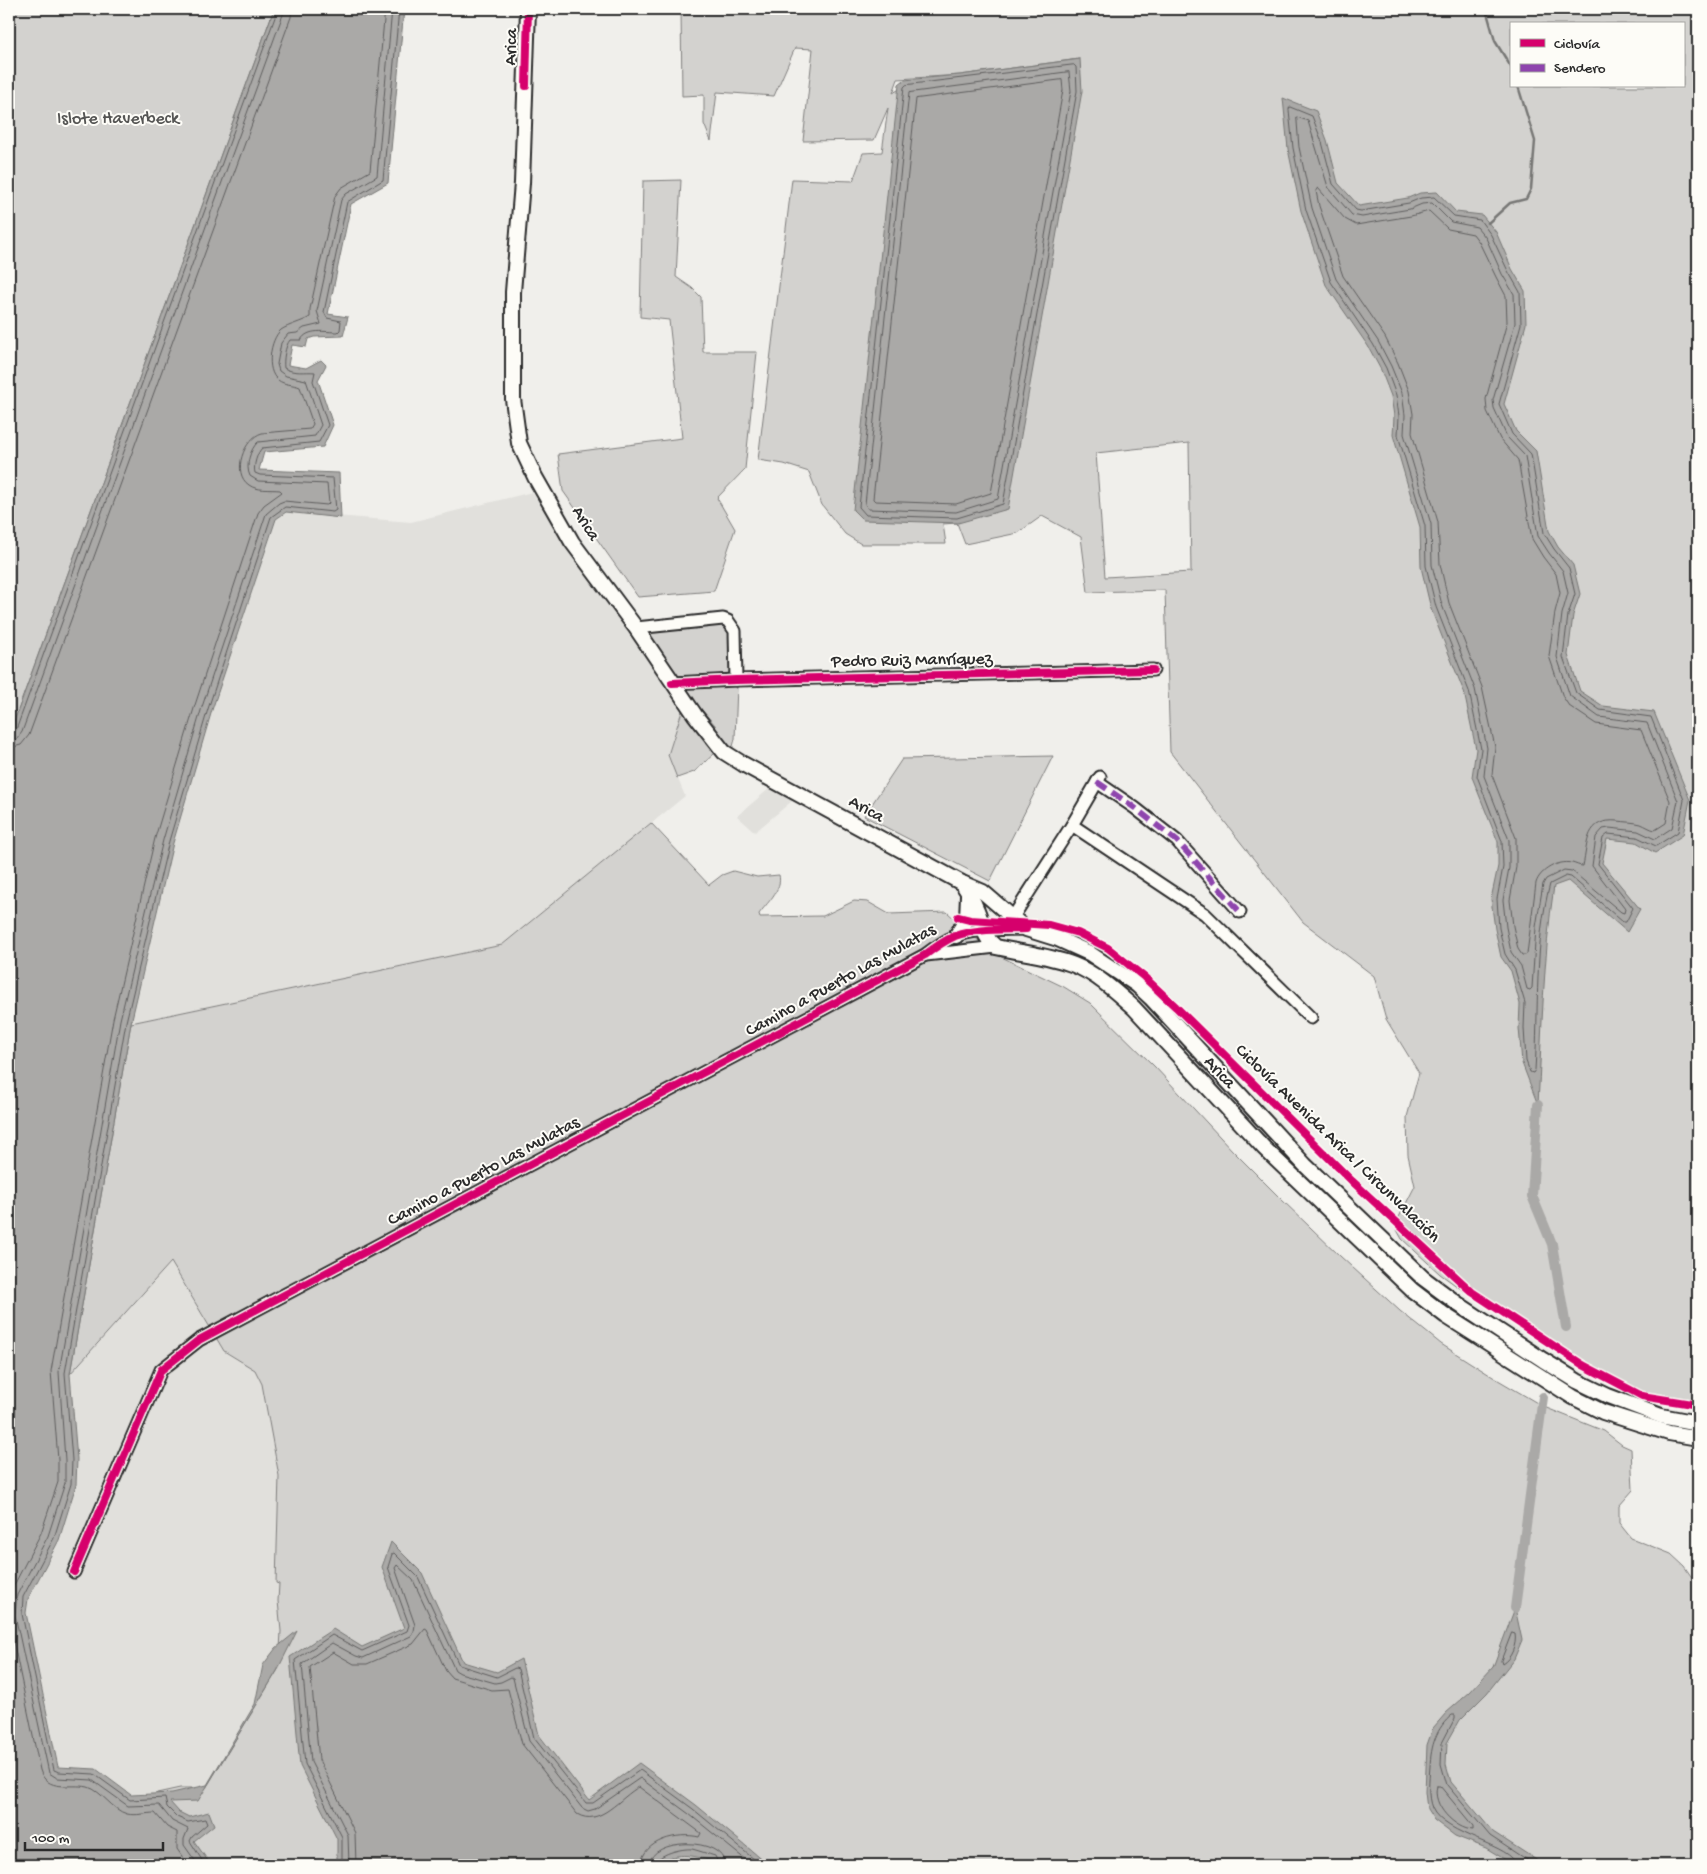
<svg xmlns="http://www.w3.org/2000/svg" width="1707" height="1874" font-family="'Gochi Hand',sans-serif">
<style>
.built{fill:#e1e0dc}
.green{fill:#d3d2cf;stroke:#7f7e7d;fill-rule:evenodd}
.water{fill:#aaa9a7;stroke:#777775}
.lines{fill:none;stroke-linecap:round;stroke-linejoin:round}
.shore{stroke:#5e5d5d;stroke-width:1}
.stream{stroke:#777775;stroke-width:2.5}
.canal{stroke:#aaa9a7;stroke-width:10}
.minor-casing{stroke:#2b2b2b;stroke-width:15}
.major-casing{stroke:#2b2b2b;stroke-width:18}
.minor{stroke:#fdfcf7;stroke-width:11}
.major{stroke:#fdfcf7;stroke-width:14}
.quiet{stroke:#8e44ad;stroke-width:6;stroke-dasharray:12 6;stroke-linecap:butt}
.cycleway-casing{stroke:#fdfcf7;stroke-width:11}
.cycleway{stroke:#d6006c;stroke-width:8}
.labels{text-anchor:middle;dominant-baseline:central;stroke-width:4;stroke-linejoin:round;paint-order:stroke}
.street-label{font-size:18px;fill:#2b2b2b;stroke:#fdfcf7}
.park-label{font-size:18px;fill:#555554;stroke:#fdfcf7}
</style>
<rect width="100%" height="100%" fill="#f0efeb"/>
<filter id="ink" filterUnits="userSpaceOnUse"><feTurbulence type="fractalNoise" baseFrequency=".02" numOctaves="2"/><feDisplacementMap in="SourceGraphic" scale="10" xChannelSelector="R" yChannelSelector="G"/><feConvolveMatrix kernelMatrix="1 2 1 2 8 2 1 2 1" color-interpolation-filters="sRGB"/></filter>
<g filter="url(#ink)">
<g class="built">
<polygon points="532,492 682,711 668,755 685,796 502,945 131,1023 173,843 212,710 276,519 286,512 411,522"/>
<polygon points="770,788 792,801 755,832 737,816"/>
<polygon points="171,1262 224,1351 267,1376 276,1408 279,1482 302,1596 297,1631 263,1665 255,1704 207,1785 172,1793 131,1795 96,1769 58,1767 26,1613 28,1599 59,1540 76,1485 77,1459 70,1374"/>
</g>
<g class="green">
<polygon points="9,9 274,9 9,735"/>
<path d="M681,9H1698V1407L1641,1399L1622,1388L1472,1297L1440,1274L1402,1239L1397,1230V1221L1415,1186L1408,1155L1407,1117L1419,1073L1386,1019L1374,976L1303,922L1170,752L1165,590L1088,592L1081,537L1042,516L1018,533L965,544L957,523L943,524L946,544H861L845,534L822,505L809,472L784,464L758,460L792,179L853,181L863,153L882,152L888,108L874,140L803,141L813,49L795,48L774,96L717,92L711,141L704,124V95L682,96ZM1511,24H1683V86H1511ZM1079,59L903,87L893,93L898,79L960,75ZM1189,443L1191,572L1105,577L1096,453Z"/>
<polygon points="681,180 676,277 692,288 701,297 703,352 757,352 745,469 717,498 735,529 714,591 638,597 563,491 558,454 682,438 669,320 640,317 643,181"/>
<polygon points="723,623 730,629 730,670 728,674 676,676 648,634 652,630"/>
<polygon points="690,685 737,685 735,739 732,750 718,734 715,725 687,693 686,690"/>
<polygon points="682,711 686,712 716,749 715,753 694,772 677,778 668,755"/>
<polygon points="1053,756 990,881 864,816 902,759"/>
<path d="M651,823L709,885L722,875L733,871L757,877L779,875C783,889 766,904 759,914L760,917L823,916L854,901L868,902L889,914L947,912L991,952L1064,987L1090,1003L1155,1067L1233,1151L1281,1199L1340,1256L1400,1311L1425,1331L1441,1344L1493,1377L1544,1407L1604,1431L1622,1445L1631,1449L1633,1490L1619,1506V1523L1631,1538L1671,1554L1684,1566L1698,1586V1865H142L136,1812L157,1793L180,1788H206L279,1668L281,1631L278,1601L279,1584L276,1583L279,1476L262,1384L255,1370L224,1351L171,1262L70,1374L131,1023L502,945Z"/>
<polygon points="1093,964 1112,975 1139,998 1266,1134 1266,1137 1263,1138 1092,969"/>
</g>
<g class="water">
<polygon points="274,9 404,9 388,183 351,204 328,314 348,317 343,336 314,337 308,339 306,347 292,345 288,365 306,368 321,360 326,365 318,380 333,425 323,447 264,452 259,470 339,473 341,518 286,512 276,519 212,710 173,843 131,1023 70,1374 77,1459 76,1485 59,1540 28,1599 26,1613 58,1767 96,1769 131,1795 172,1793 207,1785 255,1704 263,1665 276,1648 297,1631 277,1671 198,1801 170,1802 179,1812 189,1817 209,1812 214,1825 194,1841 211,1865 9,1865 9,735"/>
<polygon points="1080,59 1082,91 1008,509 958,523 863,520 853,510 899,84 904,80 960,75"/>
<path d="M1283,98L1316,111L1327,140L1338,183L1359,206L1408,198L1420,193L1437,192L1456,212L1482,215L1496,232L1512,269L1525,291L1526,324L1504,404L1516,431L1536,451L1549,531L1558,547L1573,565L1580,594L1573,615L1568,655L1580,691L1603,706L1654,712L1690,800L1683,835L1655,853L1636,842L1607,839L1602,863L1640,909L1627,932L1568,881L1554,886C1543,959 1542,1032 1538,1105L1522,1063L1519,1028L1520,1004L1511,971L1501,957L1495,929L1491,899L1498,866V842L1472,777L1476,749L1464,692L1431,609L1421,567L1420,527L1393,435L1394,416L1391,396L1381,370L1368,346L1326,285L1301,211L1288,149Z"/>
<path d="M391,1542L422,1573L463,1662L497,1672L521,1659L539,1735L589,1800L639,1763L696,1805L769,1865H715L712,1861C692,1855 675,1851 657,1865H337V1839L300,1766L290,1657L333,1629L362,1647L404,1628L382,1567Z"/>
<polygon points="1515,1608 1522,1640 1514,1659 1487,1693 1460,1720 1447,1743 1446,1764 1451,1782 1493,1832 1544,1865 1514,1865 1486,1848 1455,1836 1434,1820 1427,1809 1425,1792 1427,1745 1433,1728 1446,1713 1470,1692 1493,1667"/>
</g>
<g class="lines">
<g class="shore">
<polygon points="1074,65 1076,67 1077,91 1003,504 957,518 866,515 859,507 904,87 906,85"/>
<polygon points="1069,72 1071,91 998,499 956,512 868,509 865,504 909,93"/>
<polygon points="1062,80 1063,90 991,493 956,504 875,501 873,499 916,99"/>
<path d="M1290,107L1312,116L1322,142L1333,184L1356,210L1361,211L1409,203L1421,198L1434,197L1454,216L1480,220L1491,235L1508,271L1520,292L1521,324L1499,404L1512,434L1531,454L1544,533L1554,549L1569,568L1575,594L1568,615L1563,657L1576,693L1600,710L1651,717L1684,800L1678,832L1656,846L1637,837L1608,834L1603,838L1598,864L1633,908L1626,922H1623L1571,877L1566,876L1550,884C1534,944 1539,1009 1535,1070L1533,1073L1530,1072L1526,1061L1524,1028L1525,1003L1515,970L1505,954L1499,928L1497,899L1503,867L1502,841L1477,776L1481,749L1469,691L1436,607L1426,566L1425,526L1398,435L1399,416L1396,395L1386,368L1373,344L1331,282L1306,210L1293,148L1289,110Z"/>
<polygon points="1297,117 1308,121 1328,187 1352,215 1362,217 1410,209 1422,204 1432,203 1451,222 1477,227 1486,238 1502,274 1514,294 1515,323 1493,400 1494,408 1507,437 1525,456 1538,536 1549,553 1563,571 1568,593 1562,614 1557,657 1570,696 1599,717 1647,723 1678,801 1672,828 1655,839 1638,831 1609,828 1603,829 1596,837 1592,866 1625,909 1624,913 1621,912 1572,871 1564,870 1546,879 1543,884 1536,927 1532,988 1530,990 1527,989 1521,966 1511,952 1506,927 1503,900 1509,868 1509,840 1484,776 1487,748 1475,689 1442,605 1432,565 1431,524 1404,434 1405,415 1402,393 1391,366 1378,341 1336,279 1312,208 1299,147"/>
<path d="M1318,188L1345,219L1356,225L1411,216L1429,211L1448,229L1473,234L1479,242L1496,277L1506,296L1507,322L1486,399L1487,411L1500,439L1518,460L1532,539L1543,557L1556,574L1560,593L1555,612L1549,656L1563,697L1569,706L1596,724L1641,730L1670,801L1666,823L1655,830C1650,829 1646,826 1641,824C1634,822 1625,822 1618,821C1585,818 1588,843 1583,866C1579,866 1576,864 1572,863C1558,860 1540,870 1536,883L1527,954L1525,955H1522L1518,949L1513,926L1510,900L1516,867V838L1492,775L1495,747L1482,687L1449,603L1440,564L1438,522L1412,433L1413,414L1409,391L1398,363L1385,337L1343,276L1319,206L1316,191Z"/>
<polyline points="9,734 13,734 16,730 278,9"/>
<polyline points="9,741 17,739 22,732 285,9"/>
<polyline points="9,748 21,745 29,735 291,17 292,9"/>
<path d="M9,1599L11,1591L41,1533L58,1482V1460L51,1371L113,1019L155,838L195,705L258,513L264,505L282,492L280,490C270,489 257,491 249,485C231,473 244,438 262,433L310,429L313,424L300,387C293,384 284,385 278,380C265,371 270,339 281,330C288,325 302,322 310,317V309L335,196L341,188L370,171L385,9"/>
<path d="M9,1620L40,1770C47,1793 70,1783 88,1787C102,1791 112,1810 127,1814C136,1816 146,1813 155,1813L167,1827L177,1832V1849L188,1865"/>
<path d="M1512,1633L1515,1634C1517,1644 1511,1659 1502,1664L1501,1661Z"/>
<path d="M1437,1786H1440L1473,1826V1830C1455,1829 1431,1805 1437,1786Z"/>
<path d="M198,1865L184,1845V1839L188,1829L172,1821L159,1805L128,1806L92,1780L57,1778L49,1773L15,1615L17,1595L48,1536L65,1483V1460L59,1372L120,1020L163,840L202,707L266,514L279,503L284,501L327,505L329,503L327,484L258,481L250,476C245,466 250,449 258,442L315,436L321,425L306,380L286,376L279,371L277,364L281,343L288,334L297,333L304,328L321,324L317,311L341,200L346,194L377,176L392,9"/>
<path d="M205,1865L190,1841L192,1837L207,1824L205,1819L188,1822L177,1817L167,1807L165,1798L130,1800L94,1774L59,1772L54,1770L22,1614L23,1597L54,1538L71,1484L72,1460L65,1373L126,1022L169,841L208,709L271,517L285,507L333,512L336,510L333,478L260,475L255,473C253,466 257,453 262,448L319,442L328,425L313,381L315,372C305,371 294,374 284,368C283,360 285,346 290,340H301C308,328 325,332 338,332L340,330L341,321L327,318L324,312L347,202L383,180L399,9"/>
<polyline points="342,1865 342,1837 305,1764 295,1660 332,1635 362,1651 407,1631 409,1625 388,1567 392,1554 394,1553 418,1577 459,1665 497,1677 515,1668 518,1669 534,1738 586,1803 593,1803 640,1770 693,1809 761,1865"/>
<polyline points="349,1865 348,1835 311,1762 302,1664 332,1643 356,1656 363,1658 411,1636 414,1631 415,1625 395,1568 397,1565 413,1580 455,1670 460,1673 495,1683 501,1682 511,1677 513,1678 529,1741 582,1808 588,1811 595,1809 640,1778 689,1814 752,1865"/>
<path d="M356,1865L355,1833L319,1760L310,1667L333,1652L354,1664H367L413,1644L425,1629L427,1630L446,1671L452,1678L492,1690L508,1689L522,1744L577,1814C600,1828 621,1796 639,1787L701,1833L699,1837C679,1832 642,1840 641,1865"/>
<path d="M649,1865C650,1837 724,1836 725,1865"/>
<path d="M655,1865C656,1854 682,1848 692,1849C700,1851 708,1854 715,1856L719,1865"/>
<path d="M1516,1865C1514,1845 1444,1836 1432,1808C1427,1796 1429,1779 1430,1766C1431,1746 1436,1728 1452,1715H1455V1718L1442,1743L1441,1764L1447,1785L1490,1836L1534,1865"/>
</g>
<g class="stream">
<polyline points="1486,9 1495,41 1511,67"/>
<polyline points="1488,223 1510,203 1526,199 1531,189 1535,141 1518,86"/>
</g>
<g class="canal">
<polyline points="1538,1105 1532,1196 1552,1244 1566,1327"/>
<polyline points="1515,1608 1543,1397"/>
</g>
<defs>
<g id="minor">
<polyline points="636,628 723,619 728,621 735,631 736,680"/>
<polyline points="672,683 736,680 1153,670"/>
<polyline points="1097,782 1135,808 1177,841 1240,912"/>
<polyline points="1072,825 1205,914 1311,1018"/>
<polyline points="1013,917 1072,825 1100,777"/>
<polyline points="926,955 996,947"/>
<path d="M74,1572L161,1370L199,1340L925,955C934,948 944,941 955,936C977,928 1003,930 1026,929"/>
</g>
<g id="major">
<polyline points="528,9 522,183 513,292 513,399 519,443 535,477 572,542 636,628 695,715 724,752 743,764 962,883 983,892 1026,929 1058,939 1089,953 1137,985 1151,998 1305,1165 1423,1278 1458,1304 1543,1360 1577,1381 1608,1396 1661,1416 1698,1423"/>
<path d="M962,883C967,891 973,899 976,908C983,922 982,937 996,947C1022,953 1049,955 1074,965C1097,974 1116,992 1134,1008L1264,1148L1412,1290L1446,1316L1573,1397L1603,1412L1669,1433L1698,1438"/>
<polyline points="956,936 967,919 968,895"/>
</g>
</defs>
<use href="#minor" class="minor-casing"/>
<use href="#major" class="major-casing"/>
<use href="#minor" class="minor"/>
<use href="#major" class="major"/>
<polyline class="quiet" points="1097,782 1135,808 1177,841 1240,912"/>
<defs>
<g id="cycleway">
<polyline points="526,86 528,9"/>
<polyline points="672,683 736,680 1153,670"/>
<polyline points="958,917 970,920 1049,925 1078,933 1108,948 1144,977 1176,1007 1352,1181 1472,1292 1583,1365 1642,1396 1698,1405"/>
<path d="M74,1572L161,1370L199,1340L925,955C934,948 944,941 955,936C977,928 1003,930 1026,929"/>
</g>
</defs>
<use href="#cycleway" class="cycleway-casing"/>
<use href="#cycleway" class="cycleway"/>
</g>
</g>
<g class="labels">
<g class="street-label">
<text transform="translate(512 47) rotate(-88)">Arica</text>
<text transform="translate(585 524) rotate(58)">Arica</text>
<text transform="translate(912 661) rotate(-1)">Pedro Ruiz Manríquez</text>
<text transform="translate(866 810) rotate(29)">Arica</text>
<text transform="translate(841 981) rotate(-29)">Camino a Puerto Las Mulatas</text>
<text transform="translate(1219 1073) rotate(47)">Arica</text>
<text transform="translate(1337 1144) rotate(44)">Ciclovía Avenida Arica / Circunvalación</text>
<text transform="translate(484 1172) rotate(-28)">Camino a Puerto Las Mulatas</text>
</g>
<g class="park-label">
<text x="118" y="119">Islote Haverbeck</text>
</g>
</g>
<rect width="1707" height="1874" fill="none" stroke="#fdfcf7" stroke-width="30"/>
<rect x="15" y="15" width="1677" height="1844" fill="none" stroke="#2b2b2b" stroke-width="2" filter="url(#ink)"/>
<rect x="1510" y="22" width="175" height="65" fill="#fdfcf7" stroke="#a9a8a5"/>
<rect x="1520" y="39" width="25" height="8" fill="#d6006c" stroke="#a9a8a5"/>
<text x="1554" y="48" font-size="15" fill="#2b2b2b">Ciclovía</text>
<rect x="1520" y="64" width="25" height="8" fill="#8e44ad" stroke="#a9a8a5"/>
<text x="1554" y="72" font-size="15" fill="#2b2b2b">Sendero</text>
<path d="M25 1842v8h138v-8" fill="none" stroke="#2b2b2b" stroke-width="2.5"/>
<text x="32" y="1842" font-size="15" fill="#2b2b2b" stroke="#fdfcf7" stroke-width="4" paint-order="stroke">100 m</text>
</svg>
